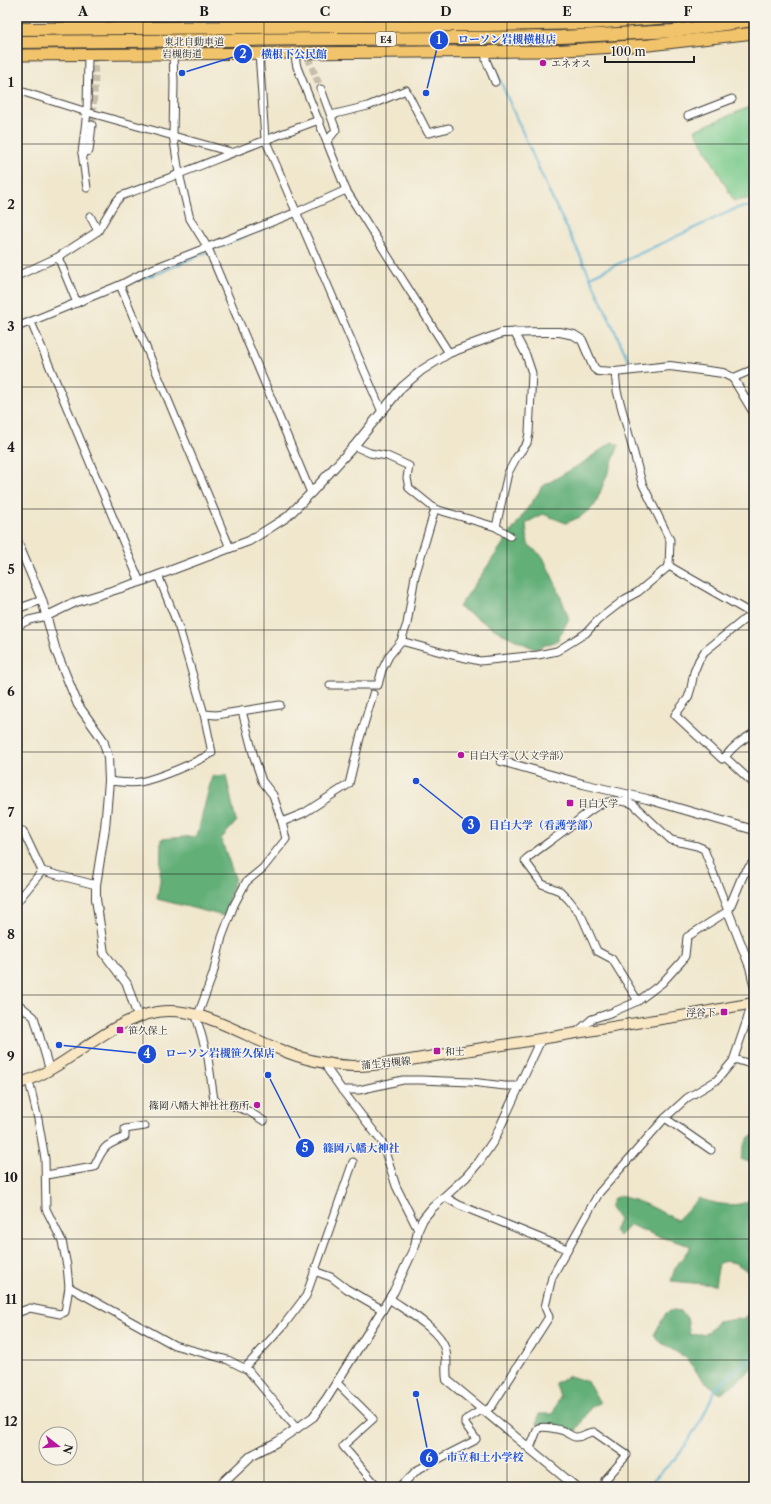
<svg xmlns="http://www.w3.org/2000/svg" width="771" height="1504" font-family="'Libre Caslon Text','Noto Serif JP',serif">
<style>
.green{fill:#79cb8c;stroke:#4a7454}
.forest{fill:#62af78;stroke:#3f664a}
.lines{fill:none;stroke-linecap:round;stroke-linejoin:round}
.stream{stroke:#55b0d3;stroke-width:2}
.minor-tunnel{stroke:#c6beaa;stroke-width:7;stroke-dasharray:7 3.5;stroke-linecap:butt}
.minor-casing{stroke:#3c3a37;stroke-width:9}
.tertiary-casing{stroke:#3c3a37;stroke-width:10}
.secondary-casing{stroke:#3c3a37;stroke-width:12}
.trunk-casing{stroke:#3c3a37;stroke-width:13}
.motorway-casing{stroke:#3c3a37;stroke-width:14}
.minor{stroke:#fff;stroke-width:7}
.tertiary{stroke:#fff;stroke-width:8}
.secondary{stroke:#f9e7c3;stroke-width:10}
.trunk{stroke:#f1c36a;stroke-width:11}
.motorway{stroke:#f1c36a;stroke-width:12}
.grid{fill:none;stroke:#1c1c1c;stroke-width:1;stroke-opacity:0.55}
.poi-dot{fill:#b5179e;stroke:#f7f3e8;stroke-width:1.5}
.labels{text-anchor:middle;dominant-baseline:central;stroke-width:3;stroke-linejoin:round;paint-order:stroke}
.shield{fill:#f7f3e8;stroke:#5e5c59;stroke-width:1}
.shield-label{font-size:9px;font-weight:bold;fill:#1c1c1c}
.street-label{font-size:10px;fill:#1c1c1c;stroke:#f7f3e8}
.poi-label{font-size:10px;fill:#1c1c1c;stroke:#f7f3e8;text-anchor:start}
.leader{fill:none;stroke:#1d4ed8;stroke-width:1.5}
.callout-dot{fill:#1d4ed8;stroke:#f7f3e8;stroke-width:1.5}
.mark-label{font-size:12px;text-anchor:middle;font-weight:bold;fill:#fff}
.callout-label{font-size:11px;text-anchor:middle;font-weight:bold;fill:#1d4ed8;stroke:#f7f3e8;stroke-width:3;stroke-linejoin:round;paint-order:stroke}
.neatline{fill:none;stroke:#1c1c1c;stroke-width:1.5}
.grid-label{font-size:13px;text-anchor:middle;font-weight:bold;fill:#1c1c1c}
</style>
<rect width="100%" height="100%" fill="#f7f3e8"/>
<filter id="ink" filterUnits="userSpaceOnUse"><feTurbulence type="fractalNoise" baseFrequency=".025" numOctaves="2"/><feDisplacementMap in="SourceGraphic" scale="8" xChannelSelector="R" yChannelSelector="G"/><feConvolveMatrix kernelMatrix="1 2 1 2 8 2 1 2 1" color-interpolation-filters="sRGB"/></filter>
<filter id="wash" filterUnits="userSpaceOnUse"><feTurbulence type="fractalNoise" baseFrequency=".012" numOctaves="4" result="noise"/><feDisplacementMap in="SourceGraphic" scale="16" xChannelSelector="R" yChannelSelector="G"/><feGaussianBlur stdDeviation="0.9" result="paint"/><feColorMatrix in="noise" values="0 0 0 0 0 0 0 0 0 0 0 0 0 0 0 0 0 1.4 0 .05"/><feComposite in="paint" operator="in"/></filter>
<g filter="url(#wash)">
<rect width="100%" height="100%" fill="#f0e7cd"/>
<polygon class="green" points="754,105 754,198 734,201 695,130"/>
<g class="forest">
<polygon points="612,442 619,445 595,505 580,517 566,523 543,514 526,523 528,544 543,557 557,587 569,619 557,641 535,649 501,633 459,607 543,486 584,462"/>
<polygon points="226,775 236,822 221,839 235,878 224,916 157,899 160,881 161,839 197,836 212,776"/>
<polygon points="754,1135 754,1164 741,1159 744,1146 749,1137"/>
<path d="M621,1196L648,1205L677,1220L699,1198C710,1203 735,1208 746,1202C749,1201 752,1198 754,1196L753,1251L754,1277C744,1269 733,1257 719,1263L715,1285L671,1281L675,1268L691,1246L657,1236L630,1225L619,1236L614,1231L619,1220L610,1207L614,1198Z"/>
<polygon points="754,1308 754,1368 721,1394 702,1379 686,1358 657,1340 654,1335 666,1313 673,1310 681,1311 687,1318 690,1335 708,1333 717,1322 745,1318"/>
<polygon points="570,1376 588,1382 600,1403 591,1407 574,1434 537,1424 539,1414 553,1414 560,1396 555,1383"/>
</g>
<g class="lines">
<g class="stream">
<polyline points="491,59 515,115 551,196 579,253 632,368"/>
<polyline points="211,250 263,229"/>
<polyline points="590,277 737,208 754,206"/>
<polyline points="135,281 159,273 207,252"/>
<polyline points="650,1487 654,1479 678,1456 702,1419 716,1388 754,1355"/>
</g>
</g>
</g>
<g filter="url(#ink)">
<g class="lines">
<g class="minor-tunnel">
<polyline points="300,38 321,89"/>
<polyline points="92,125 95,78 92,17"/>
</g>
<defs>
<g id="minor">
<polyline points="294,52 297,67 346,190 449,353"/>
<polyline points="486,52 486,60 495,82"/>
<polyline points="259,53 265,139 382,412"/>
<polyline points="173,54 174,82 173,135 179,173 190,219 208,248 311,493"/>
<polyline points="321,89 336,130 328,140"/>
<polyline points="17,90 87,112 231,152"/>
<polyline points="331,115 368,106 406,90 428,133 449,128"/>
<polyline points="688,116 732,99"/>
<polyline points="82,153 89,151 92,125"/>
<polyline points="87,188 82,153 87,112 88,54"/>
<polyline points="90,216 98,231"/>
<polyline points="58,257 77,303"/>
<path d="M17,276L58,257L98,231L114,204L121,196C187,172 252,144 319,120"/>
<polyline points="120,285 230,548"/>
<polyline points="31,322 140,582"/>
<polyline points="17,327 120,285 147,271 297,212 346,190"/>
<polyline points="615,372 617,391 642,483 670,540 669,566"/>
<polyline points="733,378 754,369"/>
<polyline points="354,446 370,453 387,456 409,466 407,478 409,488 435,509 496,527 510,536"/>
<polyline points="496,527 508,473 516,458 527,443 529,433 532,373 526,355 514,332"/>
<polyline points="669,566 754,615"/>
<polyline points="17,609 42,600"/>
<polyline points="751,614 704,652 699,660 694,672 691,688 688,698 675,715 722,759 725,757 754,784"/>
<polyline points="17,626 29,620 47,616"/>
<polyline points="401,641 448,654 480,661 538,655 557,651 586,633 598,620 625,599 638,592 669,566"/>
<polyline points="330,685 378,685 382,670 389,656 401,641 407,624 415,576 435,509"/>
<polyline points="242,711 254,757 262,781 273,795 282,822 286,839 263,868 246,882 234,905 222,937 213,974 198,1015 197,1019 208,1058 214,1100 248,1111 264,1121"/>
<polyline points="204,714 216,715 280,705"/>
<path d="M725,757C733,746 742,740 754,733"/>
<path d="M109,781C119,782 130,784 140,782C159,778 195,763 212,753L204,714L179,628L158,575"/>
<path d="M628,797L627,802C599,797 589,813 569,827C555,838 540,848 526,859L525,861L542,884L560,891L569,900L582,917L597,951L612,959L638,1001"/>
<polyline points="282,822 304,813 349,784 360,738 373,694"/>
<polyline points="23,831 42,871 96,885"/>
<polyline points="17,902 42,871"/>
<polyline points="17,1003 34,1017 50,1071"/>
<polyline points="576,1033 592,1019 613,1012 638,1001 662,983 682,961 685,956 687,937 728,911 704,849 697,846 671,840 633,804 627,802"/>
<polyline points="734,1059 754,1065"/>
<polyline points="325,1063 328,1070 342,1090 382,1142 396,1186 418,1230"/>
<polyline points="342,1090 359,1090 403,1080 420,1080 471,1082 505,1086 520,1086"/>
<polyline points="665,1118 711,1150"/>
<path d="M46,1175L94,1167C104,1146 104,1146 125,1137V1129L145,1126"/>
<polyline points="445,1197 459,1205 567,1249"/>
<polyline points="314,1271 331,1277 347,1289 383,1310"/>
<polyline points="69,1287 174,1345 228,1360 248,1370 297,1429"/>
<polyline points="17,1313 30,1308 60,1314 65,1312 69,1287 67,1266 62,1241 46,1209 45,1159 38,1119 29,1081"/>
<polyline points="245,1368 283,1326 306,1296 353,1162"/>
<polyline points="337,1383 373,1419 343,1446 377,1486 379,1487"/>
<polyline points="485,1411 492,1406 549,1317 545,1307 552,1277 599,1193 665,1118 687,1098 717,1080 733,1061 747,1020 751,1004"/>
<path d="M530,1448L538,1428C545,1426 557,1429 564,1431C567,1433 571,1436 575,1437C582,1438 586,1432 594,1432L627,1455L605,1480L610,1487"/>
<polyline points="400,1487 417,1470 474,1441 476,1439 465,1424 465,1420 483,1409"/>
</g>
<g id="tertiary">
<polyline points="17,541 42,600 56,651 78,705 103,740 108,757 109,781 105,828 96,885 96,899 104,953 127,984 138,1017"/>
<polyline points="47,616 76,602 140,582 230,548 249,541 265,531 287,517 311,493 354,446 402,387 422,370 449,353 502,333 541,332 560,332 574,335 582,340 594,368 598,371 615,372 670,366 723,373 733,378 754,413"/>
<polyline points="501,761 583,784 647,799 754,830"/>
<polyline points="754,862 743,875 728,911 750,967 754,985"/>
<path d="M390,1299C405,1310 441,1330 445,1349C448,1360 445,1370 447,1380L576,1487"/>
<polyline points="17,1483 22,1487"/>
<polyline points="218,1487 252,1455 277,1442 313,1417 327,1398 394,1291 415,1246 418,1230 423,1219 432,1208 466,1177 479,1162 494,1140 541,1039"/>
</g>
<path id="secondary" d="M17,1084C68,1070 104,1021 157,1012C199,1005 243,1036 281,1050C304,1060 328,1065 353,1066C372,1066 391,1063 410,1060C435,1056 459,1052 483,1048C549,1038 615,1026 681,1016C706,1012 730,1007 754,1003"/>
<polyline id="trunk" points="17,55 549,51 649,45 754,33"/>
<g id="motorway">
<polyline points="17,29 484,25 590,23 673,17"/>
<polyline points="17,42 561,37 673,31 754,20"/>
</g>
</defs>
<use href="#minor" class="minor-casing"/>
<use href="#tertiary" class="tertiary-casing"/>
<use href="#secondary" class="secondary-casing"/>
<use href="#trunk" class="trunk-casing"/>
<use href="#motorway" class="motorway-casing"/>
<use href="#minor" class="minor"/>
<use href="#tertiary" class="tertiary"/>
<use href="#secondary" class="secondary"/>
<use href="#trunk" class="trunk"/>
<use href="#motorway" class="motorway"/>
</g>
</g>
<path class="grid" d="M143,17V1487M264,17V1487M386,17V1487M507,17V1487M628,17V1487M17,144H754M17,265H754M17,387H754M17,509H754M17,630H754M17,752H754M17,874H754M17,995H754M17,1117H754M17,1239H754M17,1360H754"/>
<g class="poi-dot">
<circle cx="543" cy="63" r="4"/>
<circle cx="461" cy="755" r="4"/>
<rect x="566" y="799" width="8" height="8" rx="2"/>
<rect x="720" y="1008" width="8" height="8" rx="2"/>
<rect x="116" y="1026" width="8" height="8" rx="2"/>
<rect x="433" y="1047" width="8" height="8" rx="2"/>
<circle cx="257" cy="1105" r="4"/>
</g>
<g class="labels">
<rect class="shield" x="376" y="32" width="20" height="14" rx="3"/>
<g class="shield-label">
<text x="386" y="39">E4</text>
</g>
<g class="street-label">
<text x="194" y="41">東北自動車道</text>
<text transform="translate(182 54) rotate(-1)">岩槻街道</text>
<text transform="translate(386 1063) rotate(-6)">蒲生岩槻線</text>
</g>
<g class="poi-label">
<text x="551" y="63">エネオス</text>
<text x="469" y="755">目白大学（人文学部）</text>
<text x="578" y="803">目白大学</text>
<text x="716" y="1012" text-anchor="end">浮谷下</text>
<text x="128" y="1030">笹久保上</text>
<text x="445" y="1051">和土</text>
<text x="249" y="1105" text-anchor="end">篠岡八幡大神社社務所</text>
</g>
</g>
<path class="leader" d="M426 93L439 40M182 73L243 54M416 781L471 825M59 1045L147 1054M268 1075L305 1148M416 1394L429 1458"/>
<g class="callout-dot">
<circle cx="426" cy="93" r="4"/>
<circle cx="182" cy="73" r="4"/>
<circle cx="416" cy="781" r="4"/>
<circle cx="59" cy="1045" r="4"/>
<circle cx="268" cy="1075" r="4"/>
<circle cx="416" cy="1394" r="4"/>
<circle cx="439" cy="40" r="10"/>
<circle cx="243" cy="54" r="10"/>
<circle cx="471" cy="825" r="10"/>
<circle cx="147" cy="1054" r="10"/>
<circle cx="305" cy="1148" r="10"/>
<circle cx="429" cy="1458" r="10"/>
</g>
<g class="mark-label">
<text x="439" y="44">1</text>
<text x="243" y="58">2</text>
<text x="471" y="829">3</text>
<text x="147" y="1058">4</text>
<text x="305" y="1152">5</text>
<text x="429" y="1462">6</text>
</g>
<g class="callout-label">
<text x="507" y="43">ローソン岩槻横根店</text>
<text x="294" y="58">横根下公民館</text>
<text x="544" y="829">目白大学（看護学部）</text>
<text x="220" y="1057">ローソン岩槻笹久保店</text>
<text x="361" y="1152">篠岡八幡大神社</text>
<text x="485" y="1461">市立和土小学校</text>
</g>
<rect width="771" height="1504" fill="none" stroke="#f7f3e8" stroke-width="44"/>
<g transform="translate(58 1446) rotate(107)"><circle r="19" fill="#f7f3e8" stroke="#9f9d96"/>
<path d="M0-3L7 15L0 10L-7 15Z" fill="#b5179e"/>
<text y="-6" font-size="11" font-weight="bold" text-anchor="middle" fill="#1c1c1c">N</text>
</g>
<path d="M605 56v6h89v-6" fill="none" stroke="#1c1c1c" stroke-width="2"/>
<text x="611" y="56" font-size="12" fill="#1c1c1c" stroke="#f7f3e8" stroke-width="3" paint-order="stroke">100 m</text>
<rect x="22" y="22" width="727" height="1460" class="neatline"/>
<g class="grid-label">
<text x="83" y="16">A</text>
<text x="204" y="16">B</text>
<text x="325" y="16">C</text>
<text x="446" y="16">D</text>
<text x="567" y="16">E</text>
<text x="688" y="16">F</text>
<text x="11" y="87">1</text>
<text x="11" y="209">2</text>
<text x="11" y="331">3</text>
<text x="11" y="452">4</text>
<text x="11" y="574">5</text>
<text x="11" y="696">6</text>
<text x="11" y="817">7</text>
<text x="11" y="939">8</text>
<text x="11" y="1061">9</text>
<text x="11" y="1182">10</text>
<text x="11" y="1304">11</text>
<text x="11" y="1426">12</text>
</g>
</svg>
